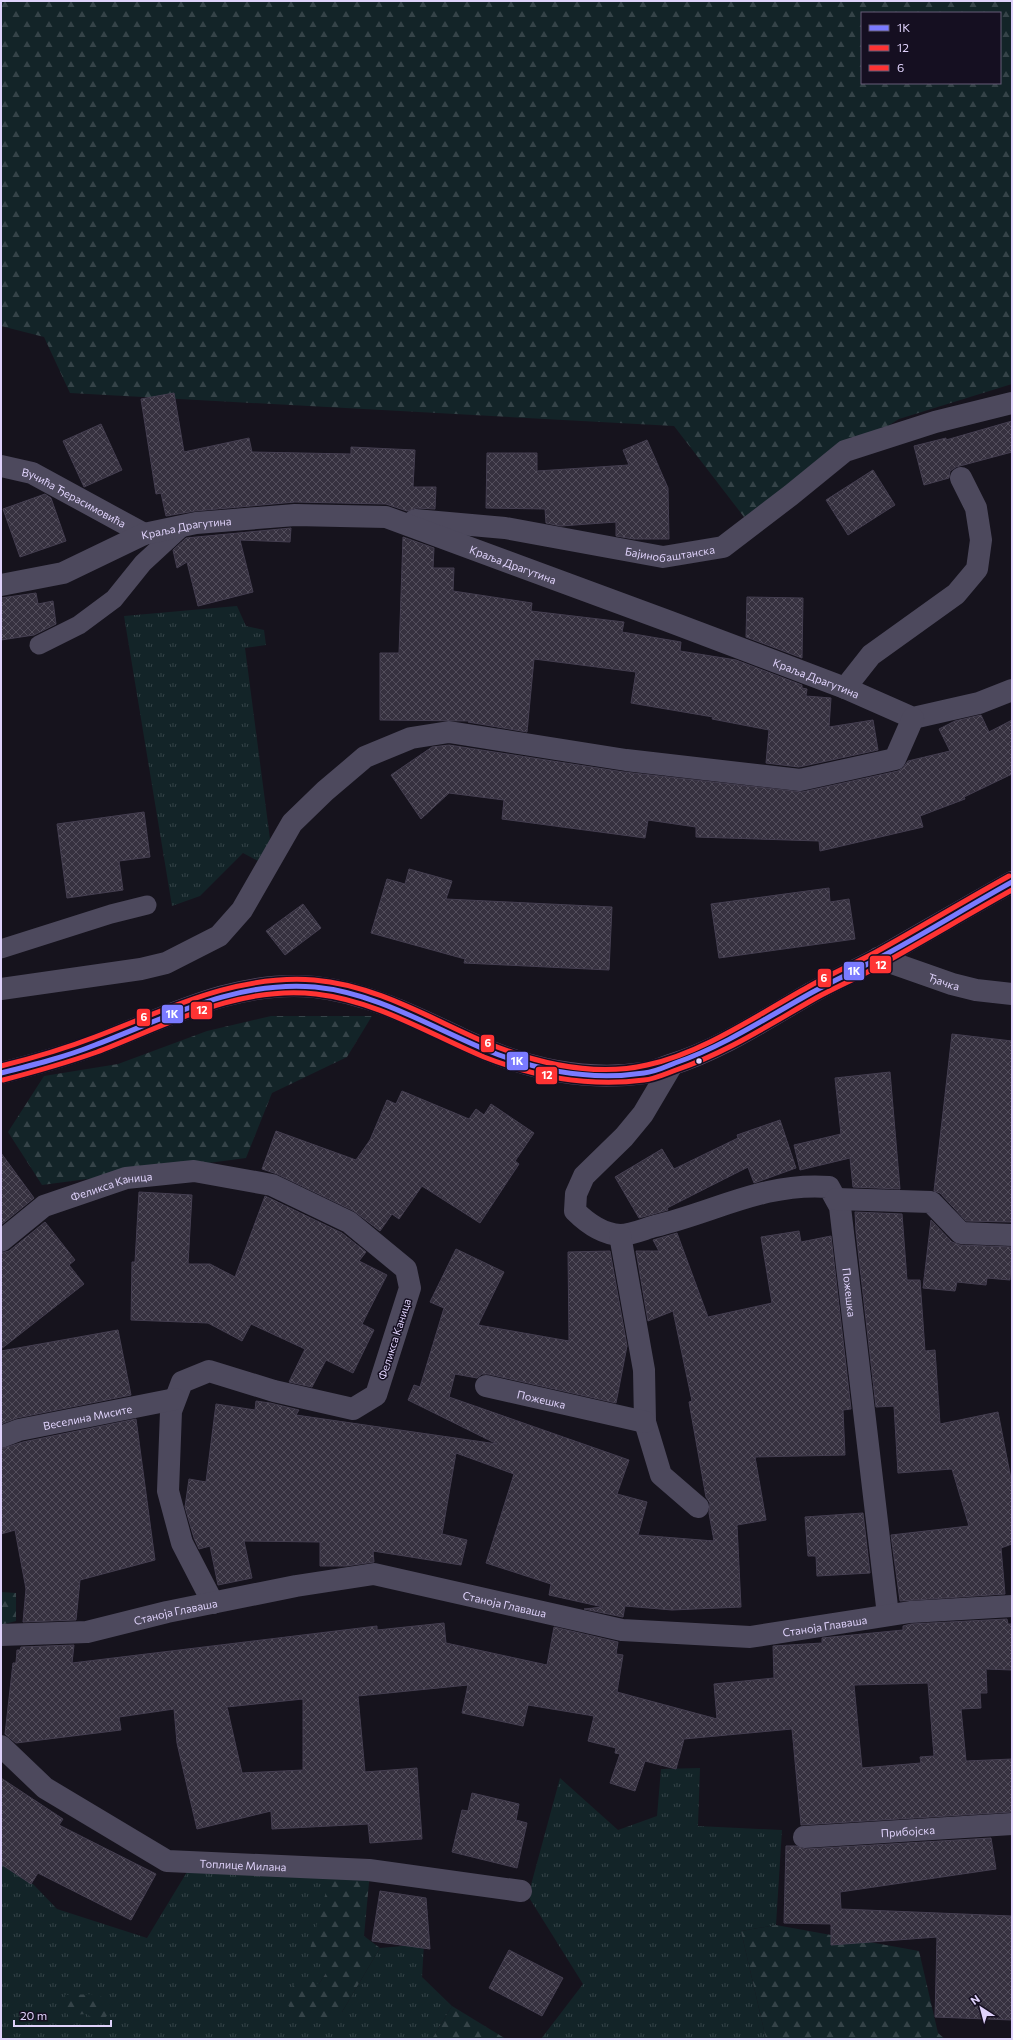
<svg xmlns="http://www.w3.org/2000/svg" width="1013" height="2040" font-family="Commissioner,sans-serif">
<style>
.grass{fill:url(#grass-tufts)}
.forest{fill:url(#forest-firs);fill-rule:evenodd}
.building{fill:url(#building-cross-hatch);stroke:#443e50;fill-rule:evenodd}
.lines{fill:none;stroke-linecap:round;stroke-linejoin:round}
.service{stroke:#4d495d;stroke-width:19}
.minor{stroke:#4d495d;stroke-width:22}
.primary{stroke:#574a61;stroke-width:22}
.bus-1-casing{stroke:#150f21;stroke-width:8}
.bus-2-casing{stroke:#150f21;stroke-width:8}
.bus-3-casing{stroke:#150f21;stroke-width:8}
.bus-1{stroke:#7a7aff;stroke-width:5}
.bus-2{stroke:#f33;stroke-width:5}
.bus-3{stroke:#f33;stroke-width:5}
.bus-dot{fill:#dfd2fb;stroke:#150f21;stroke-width:1.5}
.labels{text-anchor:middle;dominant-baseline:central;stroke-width:3;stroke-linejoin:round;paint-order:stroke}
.street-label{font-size:11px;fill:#dfd2fb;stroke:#150f21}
.line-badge{stroke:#150f21;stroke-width:1.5}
.badge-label{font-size:11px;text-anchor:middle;font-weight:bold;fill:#fff}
</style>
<defs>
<pattern id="grass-tufts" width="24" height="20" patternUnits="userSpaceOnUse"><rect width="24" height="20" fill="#132428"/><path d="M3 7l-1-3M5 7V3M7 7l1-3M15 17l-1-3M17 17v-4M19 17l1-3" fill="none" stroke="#354348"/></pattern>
<pattern id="forest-firs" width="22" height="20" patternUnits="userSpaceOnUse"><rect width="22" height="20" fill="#132428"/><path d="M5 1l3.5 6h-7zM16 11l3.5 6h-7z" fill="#354348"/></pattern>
<pattern id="building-cross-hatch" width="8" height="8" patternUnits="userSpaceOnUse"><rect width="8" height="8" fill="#36313f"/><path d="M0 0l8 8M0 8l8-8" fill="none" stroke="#534e5c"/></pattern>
</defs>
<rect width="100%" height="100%" fill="#16131d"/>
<g class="grass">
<polygon points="237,606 246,626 264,630 266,645 245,648 270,839 260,862 243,853 200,896 172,906 124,616"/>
<polygon points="700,1768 698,1826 782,1830 776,1925 741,1931 766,2039 541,2039 583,1984 528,1896 560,1778 618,1830 657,1816 661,1769"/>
<polygon points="1,1858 34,1885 57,1909 147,1938 190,1867 333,1867 326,1973 319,1984 342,2012 380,1948 424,1944 422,1977 452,2006 432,2039 1,2039"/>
</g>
<g class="forest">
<path d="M1,1H1012V384L899,419L744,517L674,426L70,393L44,337L1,326ZM862,13H1000V83H862Z"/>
<polygon points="271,1016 372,1016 347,1057 272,1093 246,1158 42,1185 8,1132 44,1076 118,1064 207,1031"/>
<polygon points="1,1592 16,1593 16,1621 1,1625"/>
<polygon points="333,1867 370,1872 364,1936 380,1948 342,2012 328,2022 295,2017 284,1998 301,1977 319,1984 326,1973 310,1949"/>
<polygon points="776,1925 919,1951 938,2033 945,2039 766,2039 741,1931"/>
<polygon points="99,1994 113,2012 98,2022 87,2014 68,2015 65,1995"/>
<polygon points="452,2006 506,2039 432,2039"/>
</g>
<g class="building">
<polygon points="174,393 184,452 249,438 252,452 351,454 351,447 415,450 413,487 436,487 435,509 416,508 407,511 386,504 295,502 195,511 166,516 161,493 156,494 141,399"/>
<polygon points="1012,421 1012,452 956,467 950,471 949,478 924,485 914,446 946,438 946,440"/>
<polygon points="101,424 122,470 84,487 63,441"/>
<polygon points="647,440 668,488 669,539 634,539 616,536 616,522 561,526 546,523 545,509 486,508 487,453 537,453 537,471 629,465 623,450"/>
<polygon points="873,470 895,505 848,535 826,500"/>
<polygon points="45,494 51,498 66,541 20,557 3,509"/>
<polygon points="291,528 290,542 240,540 253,592 198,606 187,562 177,568 173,550 186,538"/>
<polygon points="403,537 434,548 433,568 454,568 453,591 532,603 531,611 624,622 622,632 681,642 680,651 736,660 802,685 802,688 807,689 806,696 831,698 829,727 873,720 878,750 799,767 766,763 769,730 712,719 713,717 631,703 636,672 534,659 527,732 468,722 471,721 380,720 380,653 399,653"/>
<polygon points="36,593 38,604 53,601 56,624 34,635 1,640 1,598"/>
<polygon points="747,597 803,598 802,658 746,637"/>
<polygon points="981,715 989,732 1012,720 1012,774 964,797 965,799 920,816 923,827 820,851 819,841 696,837 696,827 648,820 645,838 502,819 504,800 449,793 421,819 391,775 432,747 449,745 624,772 802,792 898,771 903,768 908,761 950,751 939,729 955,721"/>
<polygon points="144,812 150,857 119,861 123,890 67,898 57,824"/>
<polygon points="409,869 452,881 446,899 612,907 609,970 464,963 465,959 371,933 387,879 405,884"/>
<polygon points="829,888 830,902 849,899 855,939 719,958 711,904"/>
<polygon points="303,904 321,928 285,955 266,931"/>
<polygon points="952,1034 1012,1041 1012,1222 966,1221 940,1193 934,1191"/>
<polygon points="890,1072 900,1189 853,1187 850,1158 800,1170 794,1145 841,1134 835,1078"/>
<polygon points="402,1091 469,1119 476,1109 484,1115 491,1104 534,1133 515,1161 519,1164 480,1223 422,1186 399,1219 392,1214 380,1231 354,1211 277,1174 262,1169 276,1131 356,1160 370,1140 387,1100 396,1104"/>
<polygon points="780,1120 796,1168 757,1182 754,1183 748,1167 667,1208 668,1210 639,1218 615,1177 662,1149 674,1169 738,1138 737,1135"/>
<polygon points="1,1153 34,1198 1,1225"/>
<polygon points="139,1192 192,1195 188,1264 210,1264 235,1277 265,1196 342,1233 366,1252 359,1261 387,1275 362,1324 374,1330 353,1373 326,1360 312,1387 289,1382 305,1349 251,1324 242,1341 208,1323 131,1320 132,1262 135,1262"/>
<polygon points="855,1212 902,1214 907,1280 920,1280 925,1351 935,1350 940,1424 998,1412 1012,1484 1012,1544 1001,1548 1005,1594 900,1601 891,1535 969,1526 952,1469 898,1473 894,1406 876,1407 856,1232"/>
<polygon points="931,1220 952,1242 960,1245 1012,1247 1010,1280 987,1278 986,1285 957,1282 955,1291 923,1288"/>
<polygon points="45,1222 75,1260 69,1265 84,1284 1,1349 1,1253 9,1251"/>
<polygon points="799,1231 801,1242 831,1236 851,1409 843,1410 845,1455 755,1457 766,1520 737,1525 741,1607 672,1610 625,1606 623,1617 584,1609 603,1607 549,1595 551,1584 486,1563 514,1474 456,1453 442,1534 467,1540 461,1565 373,1551 374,1562 346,1566 320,1566 320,1542 244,1541 252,1578 218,1585 210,1546 199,1549 194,1538 185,1507 189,1479 206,1482 216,1404 255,1410 256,1401 270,1403 299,1410 296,1415 497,1444 408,1400 414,1385 420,1387 444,1308 430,1302 456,1249 504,1272 478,1325 569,1341 568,1252 610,1251 627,1346 616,1403 488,1374 482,1374 477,1378 455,1374 449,1397 629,1460 617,1494 647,1502 638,1535 714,1541 709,1513 710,1503 706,1497 689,1402 692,1401 673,1311 648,1321 636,1251 659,1251 653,1240 677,1233 708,1317 772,1303 761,1237"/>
<polygon points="118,1330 131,1395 17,1418 1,1424 1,1351"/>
<polygon points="136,1419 155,1560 80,1580 76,1620 23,1622 26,1589 15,1530 1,1534 1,1449 23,1442"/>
<polygon points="863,1513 870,1573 817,1576 816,1556 808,1556 805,1517"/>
<path d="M1007,1619L1008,1624H1012V1670L986,1669L987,1693H980L981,1708L961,1709L966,1761L1012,1759V1812L801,1825L792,1729L684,1739L676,1769L645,1761L635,1791L610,1783L620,1754L615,1753L616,1748L588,1741L594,1716L528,1705L523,1726L462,1713L468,1685L358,1696L365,1772L417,1768L422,1839L370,1843L368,1824L272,1829L271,1811L197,1829L177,1743L174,1709L119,1717L121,1730L16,1743L5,1734L13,1663H16L17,1650H20L21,1647L74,1645L72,1663L377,1626V1630L444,1623L446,1643L547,1665L554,1627L618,1642L616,1654L623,1655L617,1692L717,1719L714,1684L774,1678L773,1646L822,1643V1638L903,1630V1626L911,1624ZM928,1683L934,1756L920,1757L921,1763L862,1768L854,1685ZM303,1699V1770L242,1773L227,1707Z"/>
<polygon points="1,1778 63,1819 59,1825 156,1874 131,1920 38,1873 31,1884 1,1864"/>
<polygon points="472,1793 519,1804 516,1820 527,1823 517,1868 452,1852 462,1810 468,1811"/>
<polygon points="991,1838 996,1869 840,1892 841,1909 1011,1916 1012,2020 935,2017 937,1937 831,1945 831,1924 784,1923 786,1846 796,1846 805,1849"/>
<polygon points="380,1891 426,1898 430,1949 372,1941"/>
<polygon points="509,1950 563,1978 542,2016 489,1988"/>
</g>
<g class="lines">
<g class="service">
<polyline points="39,645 79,625 114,599 143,563 183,526"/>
<polyline points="1,949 111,914 147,905"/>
</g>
<g class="minor">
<path id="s1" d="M1,466L32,473L144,534"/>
<path id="s2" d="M415,520L505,528L663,557L723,547L791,495L845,451L935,422L1012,403"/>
<path id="s3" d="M1,585L63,573L144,534L196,523L295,515L386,517L668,621L845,688L913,718L979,703L1012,690"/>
<polyline points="845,688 871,655 956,594 977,569 981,540 976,508 961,478"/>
<path id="s4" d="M878,958L952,984L976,990L1012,994"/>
<polyline points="1,989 141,969 166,963 219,936 242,910 292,823 325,791 365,757 411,738 449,732 626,760 800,780 895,759 913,718"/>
<path id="s5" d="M672,1065L643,1114L624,1137L584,1176L576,1194L575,1211C587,1223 602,1234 620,1235C631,1235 644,1229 655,1226C715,1212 764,1182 829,1187L840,1207L888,1615"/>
<polyline points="836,1199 931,1202 961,1233 1012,1235"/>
<polyline points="620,1235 644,1370 645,1422 661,1475 698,1507"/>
<path id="s6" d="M1,1241L44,1206L126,1178L194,1171L272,1185L349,1222L406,1269L410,1288L376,1395L353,1409L274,1391L209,1371L182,1382L171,1411L168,1491L182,1543L213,1603"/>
<path id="s7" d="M486,1386L645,1422"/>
<path id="s8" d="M1,1437L19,1430L175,1399"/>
<path id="s9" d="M1,1635L87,1632L167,1612L296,1586L374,1574L622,1630L750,1637L910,1612L1012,1606"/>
<path id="s10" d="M1,1746L45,1788L167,1861L369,1870L521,1891"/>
<path id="s11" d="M804,1837L1012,1824"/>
</g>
<path class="primary" d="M1,1073C33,1065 65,1056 95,1045C167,1017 236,979 315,987C368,993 416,1017 464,1040C520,1067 582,1082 644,1073C653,1072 661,1068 670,1065C721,1049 764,1020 811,993C833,981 856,970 879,958C923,933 967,907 1012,882"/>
<defs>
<path id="bus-1" d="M1,1073C33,1065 65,1057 95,1045C166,1018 236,980 315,987C376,993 429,1026 484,1049C534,1070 590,1081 644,1073C655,1072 665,1067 675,1063C724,1046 766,1018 811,993C833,981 857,970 879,958C924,934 967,907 1012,882"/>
<path id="bus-2" d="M3,1080C34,1072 66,1063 97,1052C167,1025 238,985 316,994C377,1001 429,1034 484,1057C535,1077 590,1087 644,1080C655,1079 665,1074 676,1070C726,1053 770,1024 816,998C838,986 862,976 884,963C927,939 969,914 1012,890"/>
<path id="bus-3" d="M1,1066C33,1058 64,1049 95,1037C166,1010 235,974 314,980C376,985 431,1019 487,1043C536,1063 595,1077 647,1065C703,1053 759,1014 808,987C830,974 854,964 876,952C921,927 964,901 1009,876"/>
</defs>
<use href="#bus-1" class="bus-1-casing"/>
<use href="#bus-2" class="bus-2-casing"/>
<use href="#bus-3" class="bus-3-casing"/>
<use href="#bus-1" class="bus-1"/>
<use href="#bus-2" class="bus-2"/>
<use href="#bus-3" class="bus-3"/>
</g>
<circle class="bus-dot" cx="699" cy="1061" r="3.5"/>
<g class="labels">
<g class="street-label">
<text stroke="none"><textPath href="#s1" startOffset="80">Вучића Ђерасимовића</textPath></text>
<text stroke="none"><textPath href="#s3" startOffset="196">Краља Драгутина</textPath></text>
<text stroke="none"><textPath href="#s2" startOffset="258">Бајинобаштанска</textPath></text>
<text stroke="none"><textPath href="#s3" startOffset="532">Краља Драгутина</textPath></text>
<text stroke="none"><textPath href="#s3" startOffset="856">Краља Драгутина</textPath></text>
<text stroke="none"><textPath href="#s4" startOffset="70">Ђачка</textPath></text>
<text stroke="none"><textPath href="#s6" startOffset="126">Феликса Каница</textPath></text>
<text stroke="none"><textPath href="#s5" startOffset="556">Пожешка</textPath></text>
<text transform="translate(394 1339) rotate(-72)">Феликса Каница</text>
<text stroke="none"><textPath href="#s7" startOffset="57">Пожешка</textPath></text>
<text stroke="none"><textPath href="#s8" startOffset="89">Веселина Мисите</textPath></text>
<text stroke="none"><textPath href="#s9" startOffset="513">Станоја Главаша</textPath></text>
<text stroke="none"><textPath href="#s9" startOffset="177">Станоја Главаша</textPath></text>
<text stroke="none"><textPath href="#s9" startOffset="837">Станоја Главаша</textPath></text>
<text stroke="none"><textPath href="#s11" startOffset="104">Прибојска</textPath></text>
<text stroke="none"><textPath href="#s10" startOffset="279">Топлице Милана</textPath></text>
</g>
</g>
<g class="line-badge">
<rect x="869" y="955" width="23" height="19" rx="4" fill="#f33"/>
<rect x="843" y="961" width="22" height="20" rx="4" fill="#7a7aff"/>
<rect x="817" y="968" width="15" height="20" rx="4" fill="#f33"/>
<rect x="190" y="1001" width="23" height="19" rx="4" fill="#f33"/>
<rect x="161" y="1004" width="23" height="20" rx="4" fill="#7a7aff"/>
<rect x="136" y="1008" width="15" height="19" rx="4" fill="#f33"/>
<rect x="480" y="1034" width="15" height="19" rx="4" fill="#f33"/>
<rect x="506" y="1051" width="23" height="20" rx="4" fill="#7a7aff"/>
<rect x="535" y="1066" width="23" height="19" rx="4" fill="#f33"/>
</g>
<g class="badge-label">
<text x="881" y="969">12</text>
<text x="854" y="975">1K</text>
<text x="824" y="982">6</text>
<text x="202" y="1014">12</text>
<text x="172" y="1018">1K</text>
<text x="144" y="1021">6</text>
<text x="488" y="1047">6</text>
<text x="517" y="1065">1K</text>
<text x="547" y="1079">12</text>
</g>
<rect width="1013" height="2040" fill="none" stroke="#dfd2fb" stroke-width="4"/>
<rect x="861" y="12" width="140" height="72" fill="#150f21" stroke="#665d78"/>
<rect x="869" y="25" width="20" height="6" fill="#7a7aff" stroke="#665d78"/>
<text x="897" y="32" font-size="12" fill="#dfd2fb">1K</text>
<rect x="869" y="45" width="20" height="6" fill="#ff3333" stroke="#665d78"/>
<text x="897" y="52" font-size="12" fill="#dfd2fb">12</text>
<rect x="869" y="65" width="20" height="6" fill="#ff3333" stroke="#665d78"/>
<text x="897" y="72" font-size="12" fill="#dfd2fb">6</text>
<g transform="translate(981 2008) rotate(324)" stroke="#150f21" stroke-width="3" paint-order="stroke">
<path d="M0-3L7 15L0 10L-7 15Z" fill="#dfd2fb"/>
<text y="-6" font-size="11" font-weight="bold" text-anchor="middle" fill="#dfd2fb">N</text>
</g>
<path d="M14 2020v6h97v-6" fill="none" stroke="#dfd2fb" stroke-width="2"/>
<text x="20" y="2020" font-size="12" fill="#dfd2fb" stroke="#150f21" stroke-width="3" paint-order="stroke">20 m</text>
</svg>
